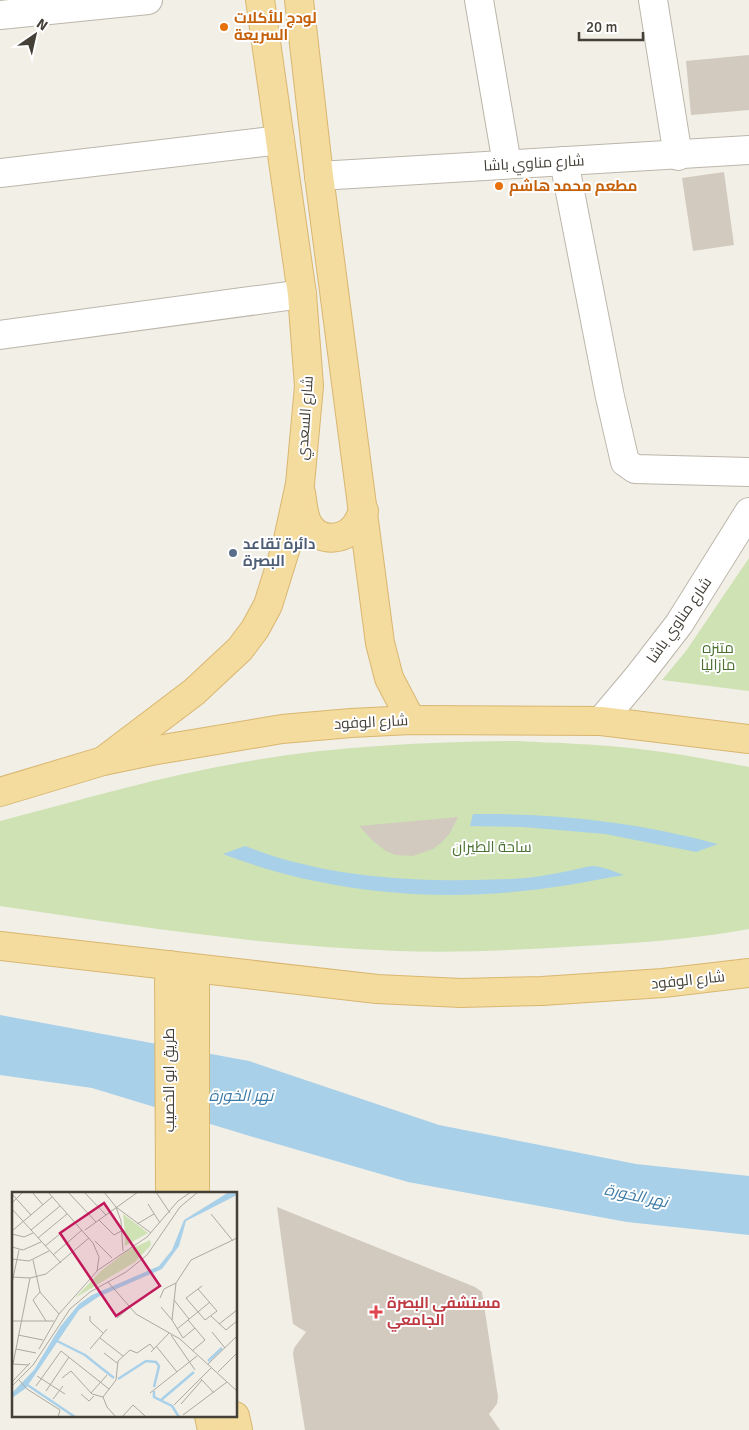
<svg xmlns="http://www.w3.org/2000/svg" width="749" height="1430" font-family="Signika,Cairo,sans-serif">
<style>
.green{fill:#cee2b4}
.water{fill:#a9d0e9}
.building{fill:#d2cabe}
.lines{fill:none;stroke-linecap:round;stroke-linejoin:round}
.minor-casing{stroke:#bcb6ab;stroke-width:30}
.major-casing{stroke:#d8b770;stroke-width:30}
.minor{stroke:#fff;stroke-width:28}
.major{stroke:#f4db9e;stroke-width:28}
.food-dot{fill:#e8710a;stroke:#fff;stroke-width:2}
.service-dot{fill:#5c6f8a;stroke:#fff;stroke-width:2}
.health-dot{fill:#e0444e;stroke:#fff;stroke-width:2}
.labels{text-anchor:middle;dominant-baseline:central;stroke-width:4;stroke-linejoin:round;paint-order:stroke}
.food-label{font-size:15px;font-weight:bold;fill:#c56008;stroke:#fff;text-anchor:start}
.street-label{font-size:15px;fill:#443f37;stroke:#fff}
.service-label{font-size:15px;font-weight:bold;fill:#4e5e75;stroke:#fff;text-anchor:start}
.park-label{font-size:15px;fill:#497030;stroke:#fff}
.health-label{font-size:15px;font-weight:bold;fill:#be3a42;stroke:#fff;text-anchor:start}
.water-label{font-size:16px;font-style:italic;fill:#3b7aa6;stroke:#fff}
.inset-river{fill:none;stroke:#a9d0e9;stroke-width:2.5}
.inset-road{fill:none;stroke:#aca9a1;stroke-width:1}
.view{fill:#c2185b;fill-opacity:0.15;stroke:#c2185b;stroke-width:2.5}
.inset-edge{fill:none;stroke:#443f37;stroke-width:2.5}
</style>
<rect width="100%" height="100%" fill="#f2efe7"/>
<g class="green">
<polygon points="749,558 749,691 662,680 686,651"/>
<path d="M516,741C557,743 598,744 639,749C676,753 712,760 749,767V929C694,939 639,943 583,946C522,950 460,953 398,951C265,946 132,926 0,906V821C81,800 161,776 244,762C334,746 425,742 516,741Z"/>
</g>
<g class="water">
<path d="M473,814C556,813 638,822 718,844L696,852L605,834L523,827L470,826Z"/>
<path d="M245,846C329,879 423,883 512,879C530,878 550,875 568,871C576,870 586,866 594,866C604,867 615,872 624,875C590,881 556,888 522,891C423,902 316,890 223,854Z"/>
<polygon points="0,1015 249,1061 439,1125 636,1164 749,1176 749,1235 627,1222 408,1182 253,1137 92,1088 0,1075"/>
</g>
<g class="building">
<polygon points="749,55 749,110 691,115 686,61"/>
<polygon points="724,172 734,245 693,251 682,178"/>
<polygon points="458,817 450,833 442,842 433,849 413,856 396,855 386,851 373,841 359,826"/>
<polygon points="277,1207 475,1287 482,1292 498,1397 497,1404 489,1414 500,1430 305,1430 293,1354 294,1348 306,1332 293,1324"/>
</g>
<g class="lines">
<defs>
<g id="minor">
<polyline points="479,0 507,164"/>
<polyline points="653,0 678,156"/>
<polyline points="0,15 148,0"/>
<polyline points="564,161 610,397 625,462 635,469 749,472"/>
<polyline points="0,173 280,140"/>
<polyline points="319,176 749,150"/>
<polyline points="0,335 302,294"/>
<polyline points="601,721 638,677 679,624 749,512"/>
</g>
<g id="major">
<polyline points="299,0 319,176 380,643 389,678 411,720"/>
<path d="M301,493C303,504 303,518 310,527C322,543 345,540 356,525C359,521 361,515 364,511"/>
<polyline points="103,761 194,692 240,649 255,629 268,605 287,544 300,484 309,386 302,294 260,0"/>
<polyline points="0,792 103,761 151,751 282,729 351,723 411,720 601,721 749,739"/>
<polyline points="0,946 377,989 461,993 542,991 663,983 749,973"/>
<polyline points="169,965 170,1194"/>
<polyline points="195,969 195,1194"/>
<polyline points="209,1416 212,1430"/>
<polyline points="235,1416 238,1430"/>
</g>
</defs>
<use href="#minor" class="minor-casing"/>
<use href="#major" class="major-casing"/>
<use href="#minor" class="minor"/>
<use href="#major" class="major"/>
</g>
<g class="food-dot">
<circle cx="224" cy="27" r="5"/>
<circle cx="499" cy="186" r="5"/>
</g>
<circle class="service-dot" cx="233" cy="553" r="5"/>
<path class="health-dot" d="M373.5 1304.5h5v5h5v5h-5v5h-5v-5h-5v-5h5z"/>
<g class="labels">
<g class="food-label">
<text x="234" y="18">لودج للأكلات<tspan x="234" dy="17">السريعة</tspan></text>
<text x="509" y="186">مطعم محمد هاشم</text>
</g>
<g class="street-label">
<text transform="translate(534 163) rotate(-3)">شارع مناوي باشا</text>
<text transform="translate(305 418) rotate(-86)">شارع السعدي</text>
<text transform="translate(679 620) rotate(-55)">شارع مناوي باشا</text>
<text transform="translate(371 722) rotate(-3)">شارع الوفود</text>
<text transform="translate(688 980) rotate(-6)">شارع الوفود</text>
<text transform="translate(169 1080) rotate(-90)">طريق ابو الخصيب</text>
</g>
<g class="service-label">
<text x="243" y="544">دائرة تقاعد<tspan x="243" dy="17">البصرة</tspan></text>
</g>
<g class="park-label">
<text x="718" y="648">متنزه<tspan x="718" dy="17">مازاليا</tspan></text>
<text x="492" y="847">ساحة الطيران</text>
</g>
<g class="health-label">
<text x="387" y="1303">مستشفى البصرة<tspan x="387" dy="17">الجامعي</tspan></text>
</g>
<g class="water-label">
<text x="241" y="1096">نهر الخورة</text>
<text transform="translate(636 1196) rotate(12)">نهر الخورة</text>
</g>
</g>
<g transform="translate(12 1192)">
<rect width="225" height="225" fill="#f2efe7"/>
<path d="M111,22L136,41L113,54V41ZM138,48L139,53L123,70L63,106L89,79L115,59Z" fill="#cee2b4"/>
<path d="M217,0H225V3L174,29L167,54L150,77L86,105L67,118L14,196L0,206V201L22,178L48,135L67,112L80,103L147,74L160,58L172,28Z" fill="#a9d0e9"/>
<path class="inset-river" d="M45,149L73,163L102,186M196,169L210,156M106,187L134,169L144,170L147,174L142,195M14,192L63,225M142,199V205L160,214L167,225M149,208L182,180"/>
<path class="inset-road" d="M20,0L31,13M36,0L81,51L87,65L85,79M56,0L84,30M72,0L94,23M92,0L104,15L109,29L111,59M144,0L158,21M0,2L19,23M0,11L11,0M136,12L148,31M104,15L139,41M0,17L49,71M199,22L221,49M87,28L102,43L111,38M125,32L142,22M19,38L48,14M73,38L126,0M0,39L40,5M0,42L12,45L21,41M26,46L55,22M83,49L100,66M33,54L63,30M0,55L11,58L29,50M41,63L70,38M0,67L17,69L37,59M21,68L28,100L47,122M0,85L18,86L34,82L77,46M96,90L124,122L168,147L225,199M0,91L7,58M186,97L205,119L193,128L174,106L190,94M28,100L21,108L34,129M148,106L152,97L164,91M162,108L177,127M149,115L160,128M78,124V129L91,141M199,124L214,138L225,129M105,126L117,116M176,128L193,148L180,159M0,129H42M207,132L225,118M183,136L171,146L160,128L164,91L179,68L225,46M165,137L198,110M200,140L213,156M6,143L31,148M159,143L183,178M88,146L111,164M144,154L165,180M4,157L24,161M27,157L47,122L86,78L135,45L166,9L179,0M78,157L95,137M139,160L157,141M92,161L105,171M0,172L17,173M1,172L18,86M196,172L225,144M206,180L225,161M25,184L53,202M50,186L59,179L80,202L91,205M188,186L202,201M7,188L15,197L48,218L46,225M0,190L18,171M0,194L21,173L58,117L78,100L114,80L135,63L168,15L186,0M24,194L49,159L97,197M34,199L57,165M79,201L95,183M138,201L185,164M69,202L77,209L82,204M41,207L51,194M169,212L190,188M162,213L199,176M171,223L215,190M104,225L95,215L91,205L104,188L106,169L118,158L125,161L138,152L142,157M110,225L121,213L133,224"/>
<path class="view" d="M92,11L148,94L104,124L48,41Z"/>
<rect width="225" height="225" class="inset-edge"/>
</g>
<g transform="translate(35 35) rotate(34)" stroke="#ffffff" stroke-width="4" paint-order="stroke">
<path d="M0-4L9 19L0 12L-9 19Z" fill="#443f37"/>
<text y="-8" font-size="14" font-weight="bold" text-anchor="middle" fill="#443f37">N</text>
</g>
<path d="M579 32v8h64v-8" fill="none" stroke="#443f37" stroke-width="2.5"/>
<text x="586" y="32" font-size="15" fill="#443f37" stroke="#ffffff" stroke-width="4" paint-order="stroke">20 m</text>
</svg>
